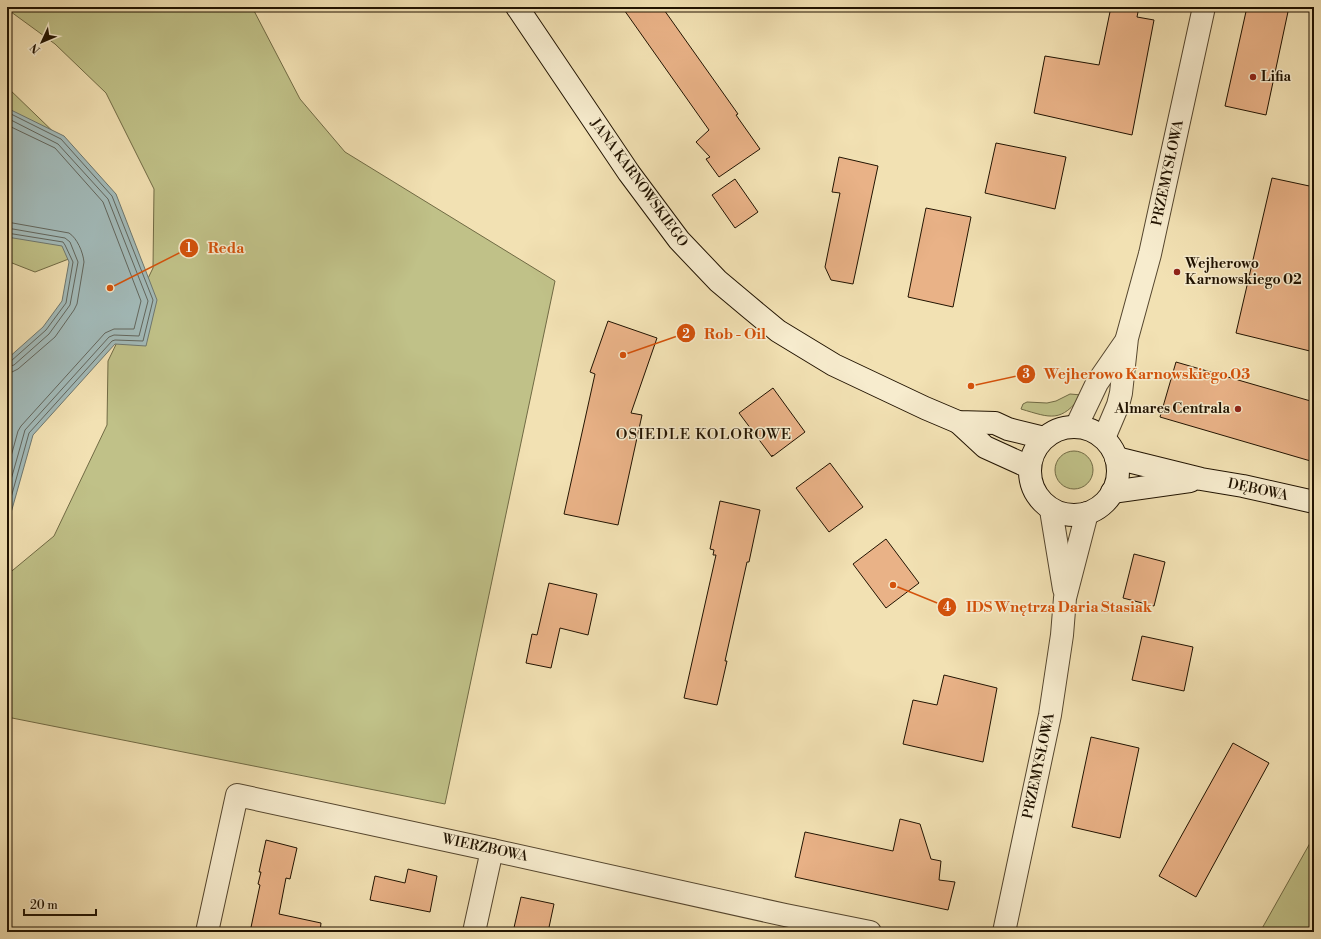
<svg xmlns="http://www.w3.org/2000/svg" width="1321" height="939" font-family="'Libre Bodoni',serif">
<style>
.green{fill:#c0c188;stroke:#706a44}
.water{fill:#a2bab9;stroke:#6e776f}
.lines{fill:none;stroke-linecap:round;stroke-linejoin:round}
.shore{stroke:#62665d;stroke-width:1}
.building{fill:#e9b287;stroke:#211301}
.minor-casing{stroke:#55462e;stroke-width:24}
.tertiary-casing{stroke:#55462e;stroke-width:24}
.secondary-casing{stroke:#211301;stroke-width:24}
.minor{stroke:#f7ecce;stroke-width:22}
.tertiary{stroke:#f7ecce;stroke-width:22}
.secondary{stroke:#f7ecce;stroke-width:22}
.poi-dot{fill:#8f2418;stroke:#f7ecce;stroke-width:1.5}
.labels{text-anchor:middle;dominant-baseline:central;stroke-width:3;stroke-linejoin:round;paint-order:stroke}
.poi-label{font-size:14px;font-weight:bold;fill:#211301;stroke:#f7ecce;text-anchor:start}
.street-label{font-size:14px;fill:#211301;stroke:#f7ecce}
.neighbourhood-label{font-size:15px;letter-spacing:1px;fill:#211301;stroke:#f7ecce}
.leader{fill:none;stroke:#d4520b;stroke-width:1.5}
.callout-dot{fill:#d4520b;stroke:#f7ecce;stroke-width:1.5}
.mark-label{font-size:12px;text-anchor:middle;font-weight:bold;fill:#fff}
.callout-label{font-size:15px;text-anchor:middle;font-weight:bold;fill:#d4520b;stroke:#f7ecce;stroke-width:3;stroke-linejoin:round;paint-order:stroke}
</style>
<rect width="100%" height="100%" fill="#f2e1b3"/>
<filter id="stains"><feTurbulence type="fractalNoise" baseFrequency=".005" numOctaves="4"/><feColorMatrix values="0 0 0 0 .2 0 0 0 0 .09 0 0 0 0 .02 0 0 0 .5 -.17"/></filter>
<radialGradient id="worn" r=".72"><stop offset=".6" stop-color="#630" stop-opacity="0"/><stop offset="1" stop-color="#630" stop-opacity=".3"/></radialGradient>
<g class="green">
<polygon points="7,7 252,7 300,99 345,152 555,281 445,804 7,717 7,575 54,536 107,425 108,361 153,268 154,189 106,93 55,44 7,9"/>
<polygon points="7,87 67,145 92,250 35,272 7,261"/>
<path d="M1070,394L1082,395C1061,423 1051,418 1021,409L1023,404L1027,402L1047,403L1056,401Z"/>
<circle cx="1074" cy="470" r="19"/>
<polygon points="1314,836 1314,932 1260,932"/>
</g>
<polygon class="water" points="7,108 64,136 116,194 157,300 146,346 115,344 33,435 7,527 7,359 43,327 62,301 69,262 62,246 7,237"/>
<g class="lines">
<g class="shore">
<polyline points="7,112 61,139 112,196 153,300 143,341 115,340 112,341 29,433 7,512"/>
<polyline points="7,118 58,144 108,199 148,301 139,336 114,335 109,337 25,430 7,494"/>
<polyline points="7,125 55,148 103,202 141,301 134,329 114,329 105,333 21,426 18,431 7,471"/>
<path d="M7,222L69,233C77,238 83,252 84,262L77,304L74,310L55,337L18,369L12,372L7,373"/>
<polyline points="7,228 65,238 70,242 78,262 70,305 49,334 14,365 7,367"/>
<polyline points="7,233 63,242 65,245 73,262 66,303 46,330 11,361 7,362"/>
</g>
</g>
<g class="building">
<polygon points="622,7 662,7 738,114 736,115 760,149 719,177 706,159 710,157 696,142 709,130"/>
<polygon points="1111,7 1139,7 1137,17 1154,20 1132,135 1034,113 1045,56 1099,65"/>
<polygon points="1247,7 1289,7 1266,115 1225,106"/>
<polygon points="996,143 1066,157 1055,209 985,193"/>
<polygon points="839,157 878,166 853,284 831,280 825,267 840,193 832,192"/>
<polygon points="1272,178 1314,187 1314,352 1236,333"/>
<polygon points="735,179 758,212 735,228 712,195"/>
<polygon points="926,208 971,217 953,307 908,297"/>
<polygon points="608,321 657,338 631,413 642,415 618,525 564,514 595,374 590,372"/>
<polygon points="1176,362 1314,402 1314,462 1160,417"/>
<polygon points="773,388 805,432 773,456 772,455 772,457 739,413"/>
<polygon points="830,463 863,507 829,532 796,488"/>
<polygon points="720,501 760,510 749,562 747,562 725,661 727,661 717,705 684,698 716,555 713,555 714,550 710,549"/>
<polygon points="886,539 919,583 886,608 853,564"/>
<polygon points="1134,554 1165,562 1154,606 1123,598"/>
<polygon points="549,583 597,594 588,635 560,628 551,668 526,663 532,634 537,635"/>
<polygon points="1142,636 1193,647 1184,691 1132,680"/>
<polygon points="944,675 997,688 983,762 903,744 913,700 937,705"/>
<polygon points="1091,737 1139,748 1120,838 1072,827"/>
<polygon points="1233,743 1269,763 1196,897 1159,876"/>
<polygon points="900,819 920,824 931,859 941,861 939,880 955,882 948,910 795,877 805,832 893,851"/>
<polygon points="266,840 297,848 290,879 286,878 279,914 321,923 320,932 250,932 260,885 258,884 261,872 259,872"/>
<polygon points="408,869 437,876 430,912 370,900 375,876 405,883"/>
<polygon points="521,897 554,904 548,932 513,932"/>
</g>
<g class="lines">
<defs>
<g id="minor">
<polyline points="207,932 237,795 492,850 785,915 870,932"/>
<polyline points="474,932 492,850"/>
</g>
<g id="tertiary">
<polyline points="1076,427 1097,383 1126,341"/>
<polyline points="1104,438 1118,405 1121,393 1127,338 1150,254 1204,7"/>
<polyline points="1051,510 1064,589"/>
<polyline points="1004,932 1050,715 1062,635 1065,598 1087,513"/>
</g>
<g id="secondary">
<polyline points="517,7 629,173 679,240 718,281 749,307 778,331 834,365 925,408 958,422 995,423 1008,429 1044,438"/>
<polyline points="958,422 985,447 1029,467"/>
<circle cx="1074" cy="471" r="44"/>
<polyline points="1116,458 1201,479 1243,486 1314,502"/>
<polyline points="1112,492 1190,481"/>
</g>
</defs>
<use href="#minor" class="minor-casing"/>
<use href="#tertiary" class="tertiary-casing"/>
<use href="#secondary" class="secondary-casing"/>
<use href="#minor" class="minor"/>
<use href="#tertiary" class="tertiary"/>
<use href="#secondary" class="secondary"/>
</g>
<g class="poi-dot">
<circle cx="1253" cy="77" r="4"/>
<circle cx="1177" cy="272" r="4"/>
<circle cx="1238" cy="409" r="4"/>
</g>
<g class="labels">
<g class="poi-label">
<text x="1261" y="77">Lifia</text>
<text x="1185" y="264">Wejherowo<tspan x="1185" dy="16">Karnowskiego 02</tspan></text>
<text x="1230" y="409" text-anchor="end">Almares Centrala</text>
</g>
<g class="street-label">
<text transform="translate(1168 173) rotate(-78)">PRZEMYSŁOWA</text>
<text transform="translate(639 183) rotate(54)">JANA KARNOWSKIEGO</text>
<text transform="translate(1258 490) rotate(12)">DĘBOWA</text>
<text transform="translate(1039 766) rotate(-78)">PRZEMYSŁOWA</text>
<text transform="translate(485 848) rotate(12)">WIERZBOWA</text>
</g>
<g class="neighbourhood-label">
<text x="704" y="434">OSIEDLE KOLOROWE</text>
</g>
</g>
<path class="leader" d="M110 288L189 248M623 355L686 333M971 386L1026 374M893 585L947 607"/>
<g class="callout-dot">
<circle cx="110" cy="288" r="4"/>
<circle cx="623" cy="355" r="4"/>
<circle cx="971" cy="386" r="4"/>
<circle cx="893" cy="585" r="4"/>
<circle cx="189" cy="248" r="10"/>
<circle cx="686" cy="333" r="10"/>
<circle cx="1026" cy="374" r="10"/>
<circle cx="947" cy="607" r="10"/>
</g>
<g class="mark-label">
<text x="189" y="252">1</text>
<text x="686" y="338">2</text>
<text x="1026" y="378">3</text>
<text x="947" y="611">4</text>
</g>
<g class="callout-label">
<text x="226" y="253">Reda</text>
<text x="735" y="339">Rob - Oil</text>
<text x="1147" y="379">Wejherowo Karnowskiego 03</text>
<text x="1059" y="612">IDS Wnętrza Daria Stasiak</text>
</g>
<rect width="1321" height="939" fill="none" stroke="#f2e1b3" stroke-width="24"/>
<rect x="8" y="8" width="1305" height="923" fill="none" stroke="#211301" stroke-width="2"/>
<rect x="12" y="12" width="1297" height="915" fill="none" stroke="#211301"/>
<g transform="translate(42 42) rotate(226)" stroke="#f7ecce" stroke-width="3" paint-order="stroke">
<path d="M0-3L7 15L0 10L-7 15Z" fill="#211301"/>
<text y="-6" font-size="11" font-weight="bold" text-anchor="middle" fill="#211301">N</text>
</g>
<path d="M24 909v6h72v-6" fill="none" stroke="#211301" stroke-width="2"/>
<text x="30" y="909" font-size="12" fill="#211301" stroke="#f7ecce" stroke-width="3" paint-order="stroke">20 m</text>
<rect width="100%" height="100%" filter="url(#stains)"/>
<rect width="100%" height="100%" fill="url(#worn)"/>
</svg>
